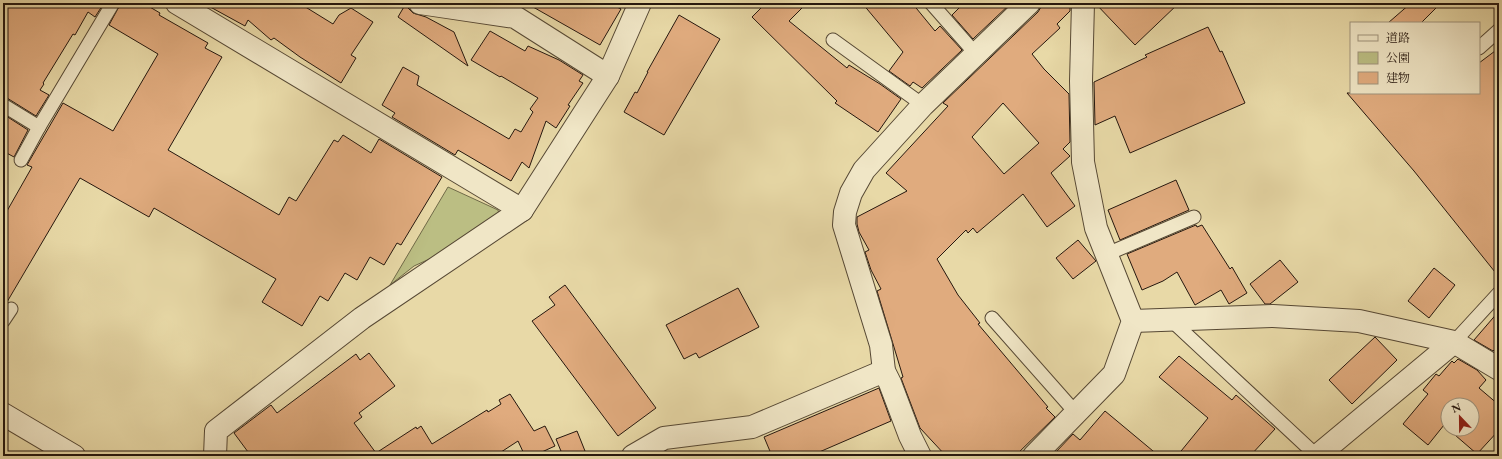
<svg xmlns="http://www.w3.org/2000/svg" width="1502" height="459" font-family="'EB Garamond','Noto Serif JP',serif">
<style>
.green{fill:#bbbe83;stroke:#706a48}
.building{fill:#e0ab7e;stroke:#25170e;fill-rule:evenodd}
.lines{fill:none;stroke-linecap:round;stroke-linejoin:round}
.lane-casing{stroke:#564834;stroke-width:15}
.street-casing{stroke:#564834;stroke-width:24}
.lane{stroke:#f0e6c6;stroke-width:13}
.street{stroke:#f0e6c6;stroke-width:22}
</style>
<rect width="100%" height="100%" fill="#e8d9a7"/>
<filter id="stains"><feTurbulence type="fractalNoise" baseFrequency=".005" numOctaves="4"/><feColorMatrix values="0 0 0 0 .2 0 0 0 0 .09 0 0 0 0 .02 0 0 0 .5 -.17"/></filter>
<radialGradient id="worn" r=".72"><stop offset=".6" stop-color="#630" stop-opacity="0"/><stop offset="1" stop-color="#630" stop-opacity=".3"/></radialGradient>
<polygon class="green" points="448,187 498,210 500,218 467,242 414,266 390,285"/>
<g class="building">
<polygon points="3,3 104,3 95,17 88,12 75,35 73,34 43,83 44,84 40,90 49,95 36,116 7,98 3,97"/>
<polygon points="121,3 143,3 160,13 159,15 208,43 205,48 222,57 168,150 279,215 289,197 296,201 334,140 338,142 343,135 371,153 379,139 442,177 401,245 397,243 384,265 370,257 357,280 345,273 328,301 320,296 302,326 262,302 276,279 154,208 149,217 80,178 7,302 3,307 3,218 32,167 27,165 63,103 113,131 158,54 109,25"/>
<polygon points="203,3 299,3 333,24 339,15 351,8 373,22 351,55 356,58 341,83 300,57 274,38 271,40 248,20 245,26"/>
<polygon points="526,3 609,3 621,9 600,45"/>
<polygon points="766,3 807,3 789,21 847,68 849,65 880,84 901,99 878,132 835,103 837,101 752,17"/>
<polygon points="862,3 912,3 935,31 940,26 962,50 922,88 913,82 910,86 889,71 903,52"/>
<polygon points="964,3 1011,3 973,39 952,15"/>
<path d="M1041,3H1070V11L1057,24L1060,28L1032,54L1044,69L1069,94L1070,142L1063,149L1070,156L1051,173L1075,206L1047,227L1023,194L977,233L973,228L968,233L966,230L937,259L958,295L980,323L978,324L1048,407L1046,408L1055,417L1015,456H946L920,428L901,378L903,377L877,291L881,289L871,270L865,252L869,250L859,232L857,224V217L907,191L886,173L948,106L943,103L1038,12L1041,7ZM1003,103L1039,143L1004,174L972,137Z"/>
<polygon points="1095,3 1179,3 1135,45"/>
<polygon points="1411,3 1441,3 1421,23 1388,23"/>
<polygon points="405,5 413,13 426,17 454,32 468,66 398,17"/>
<polygon points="679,15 720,39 664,135 624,112 635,92 637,93 648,72 647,72"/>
<polygon points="1208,27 1220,52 1222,51 1245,103 1130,153 1115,116 1095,125 1094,82 1147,57 1145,55"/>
<polygon points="490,31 525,51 528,46 559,60 583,75 579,81 583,83 568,105 570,106 556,128 546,121 529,168 522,162 511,181 458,150 455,155 392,117 395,113 382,105 403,67 419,76 417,85 509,139 515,129 521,132 533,112 530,109 538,98 501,76 500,77 471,60"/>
<polygon points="1499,48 1499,277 1414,171 1347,93 1479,93 1479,63"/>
<polygon points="3,114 28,130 14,157 3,151"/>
<polygon points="1176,180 1189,210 1120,240 1108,210"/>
<polygon points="1196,225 1197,227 1202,225 1230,269 1232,267 1247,293 1229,304 1221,290 1195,305 1177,272 1163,281 1142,290 1127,254"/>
<polygon points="1078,240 1096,261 1073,279 1056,258"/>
<polygon points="1280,260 1298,282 1270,304 1265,304 1250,284"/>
<polygon points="1434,268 1455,285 1429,318 1408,301"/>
<polygon points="565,285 656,408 618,436 532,321 555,305 549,297"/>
<polygon points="738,288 759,327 699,358 696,353 684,359 666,325"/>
<polygon points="1499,311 1499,345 1493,351 1474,340"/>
<polygon points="1375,337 1397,360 1352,404 1329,380"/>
<polygon points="369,353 395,386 359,413 362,417 354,423 376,453 416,427 417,429 421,426 432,444 487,410 488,412 501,404 499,400 510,394 534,431 545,426 555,446 533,456 525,456 518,441 495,456 251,456 234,433 271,405 277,413 356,354 360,360"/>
<polygon points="1179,356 1232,400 1236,395 1275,429 1250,456 1177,456 1208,418 1159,377"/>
<polygon points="1458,359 1477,370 1486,380 1479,388 1499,405 1499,430 1477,454 1448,429 1472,429 1472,405 1448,405 1448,429 1444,425 1428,445 1403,424 1428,394 1423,390 1436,374 1439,376 1452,361 1454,363"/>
<polygon points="879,388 891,421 810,456 772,456 764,437"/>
<polygon points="1105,411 1159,456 1059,456 1055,453 1073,434 1080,440"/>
<polygon points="577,431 587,456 563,456 556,439"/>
</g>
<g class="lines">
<defs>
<g id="lane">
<polyline points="931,3 975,53"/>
<polyline points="833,40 923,105"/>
<polyline points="1479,48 1499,30"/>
<polyline points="3,105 39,127 113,3"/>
<polyline points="21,160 39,127"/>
<polyline points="1107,254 1194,217"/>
<polyline points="992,318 1076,413"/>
<polyline points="1171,320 1317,456"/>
<polyline points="3,321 11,309"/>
<polyline points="1454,342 1499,293"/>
</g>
<g id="street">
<polyline points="177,3 522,210"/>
<polyline points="420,3 515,17 608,76"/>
<polyline points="1133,321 1273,316 1359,321 1454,342 1499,369"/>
<polyline points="3,414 74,456"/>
<polyline points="215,456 216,431 362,318 522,210 608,76 640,3"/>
<polyline points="633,456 664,438 752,427 884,371"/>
<polyline points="920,456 910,436 890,383 884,371 881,345 844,225 845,212 851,193 864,170 923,105 1029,3"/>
<polyline points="1034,456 1114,374 1133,321 1096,228 1083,162 1081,81 1083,3"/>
<polyline points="1317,456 1454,342"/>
</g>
</defs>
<use href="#lane" class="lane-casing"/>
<use href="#street" class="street-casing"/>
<use href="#lane" class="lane"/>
<use href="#street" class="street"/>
</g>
<rect width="1502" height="459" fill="none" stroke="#e8d9a7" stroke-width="16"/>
<rect x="4" y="4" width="1494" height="451" fill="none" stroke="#25170e" stroke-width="2"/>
<rect x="8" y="8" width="1486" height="443" fill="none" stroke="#25170e"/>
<rect x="1350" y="22" width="130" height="72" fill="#f0e6c6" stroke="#9f937c"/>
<rect x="1358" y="35" width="20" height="6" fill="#f0e6c6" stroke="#9f937c"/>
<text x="1386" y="42" font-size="12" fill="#25170e">道路</text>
<rect x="1358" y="52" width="20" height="12" fill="#bbbe83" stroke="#9f937c"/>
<text x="1386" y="62" font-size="12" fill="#25170e">公園</text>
<rect x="1358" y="72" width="20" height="12" fill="#e0ab7e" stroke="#9f937c"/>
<text x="1386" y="82" font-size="12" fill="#25170e">建物</text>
<g transform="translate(1460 417) rotate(338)"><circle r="19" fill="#f0e6c6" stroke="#9f937c"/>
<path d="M0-3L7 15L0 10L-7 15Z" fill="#8f2418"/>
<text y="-6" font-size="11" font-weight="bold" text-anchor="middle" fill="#25170e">N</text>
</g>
<rect width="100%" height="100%" filter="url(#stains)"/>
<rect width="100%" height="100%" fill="url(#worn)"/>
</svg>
